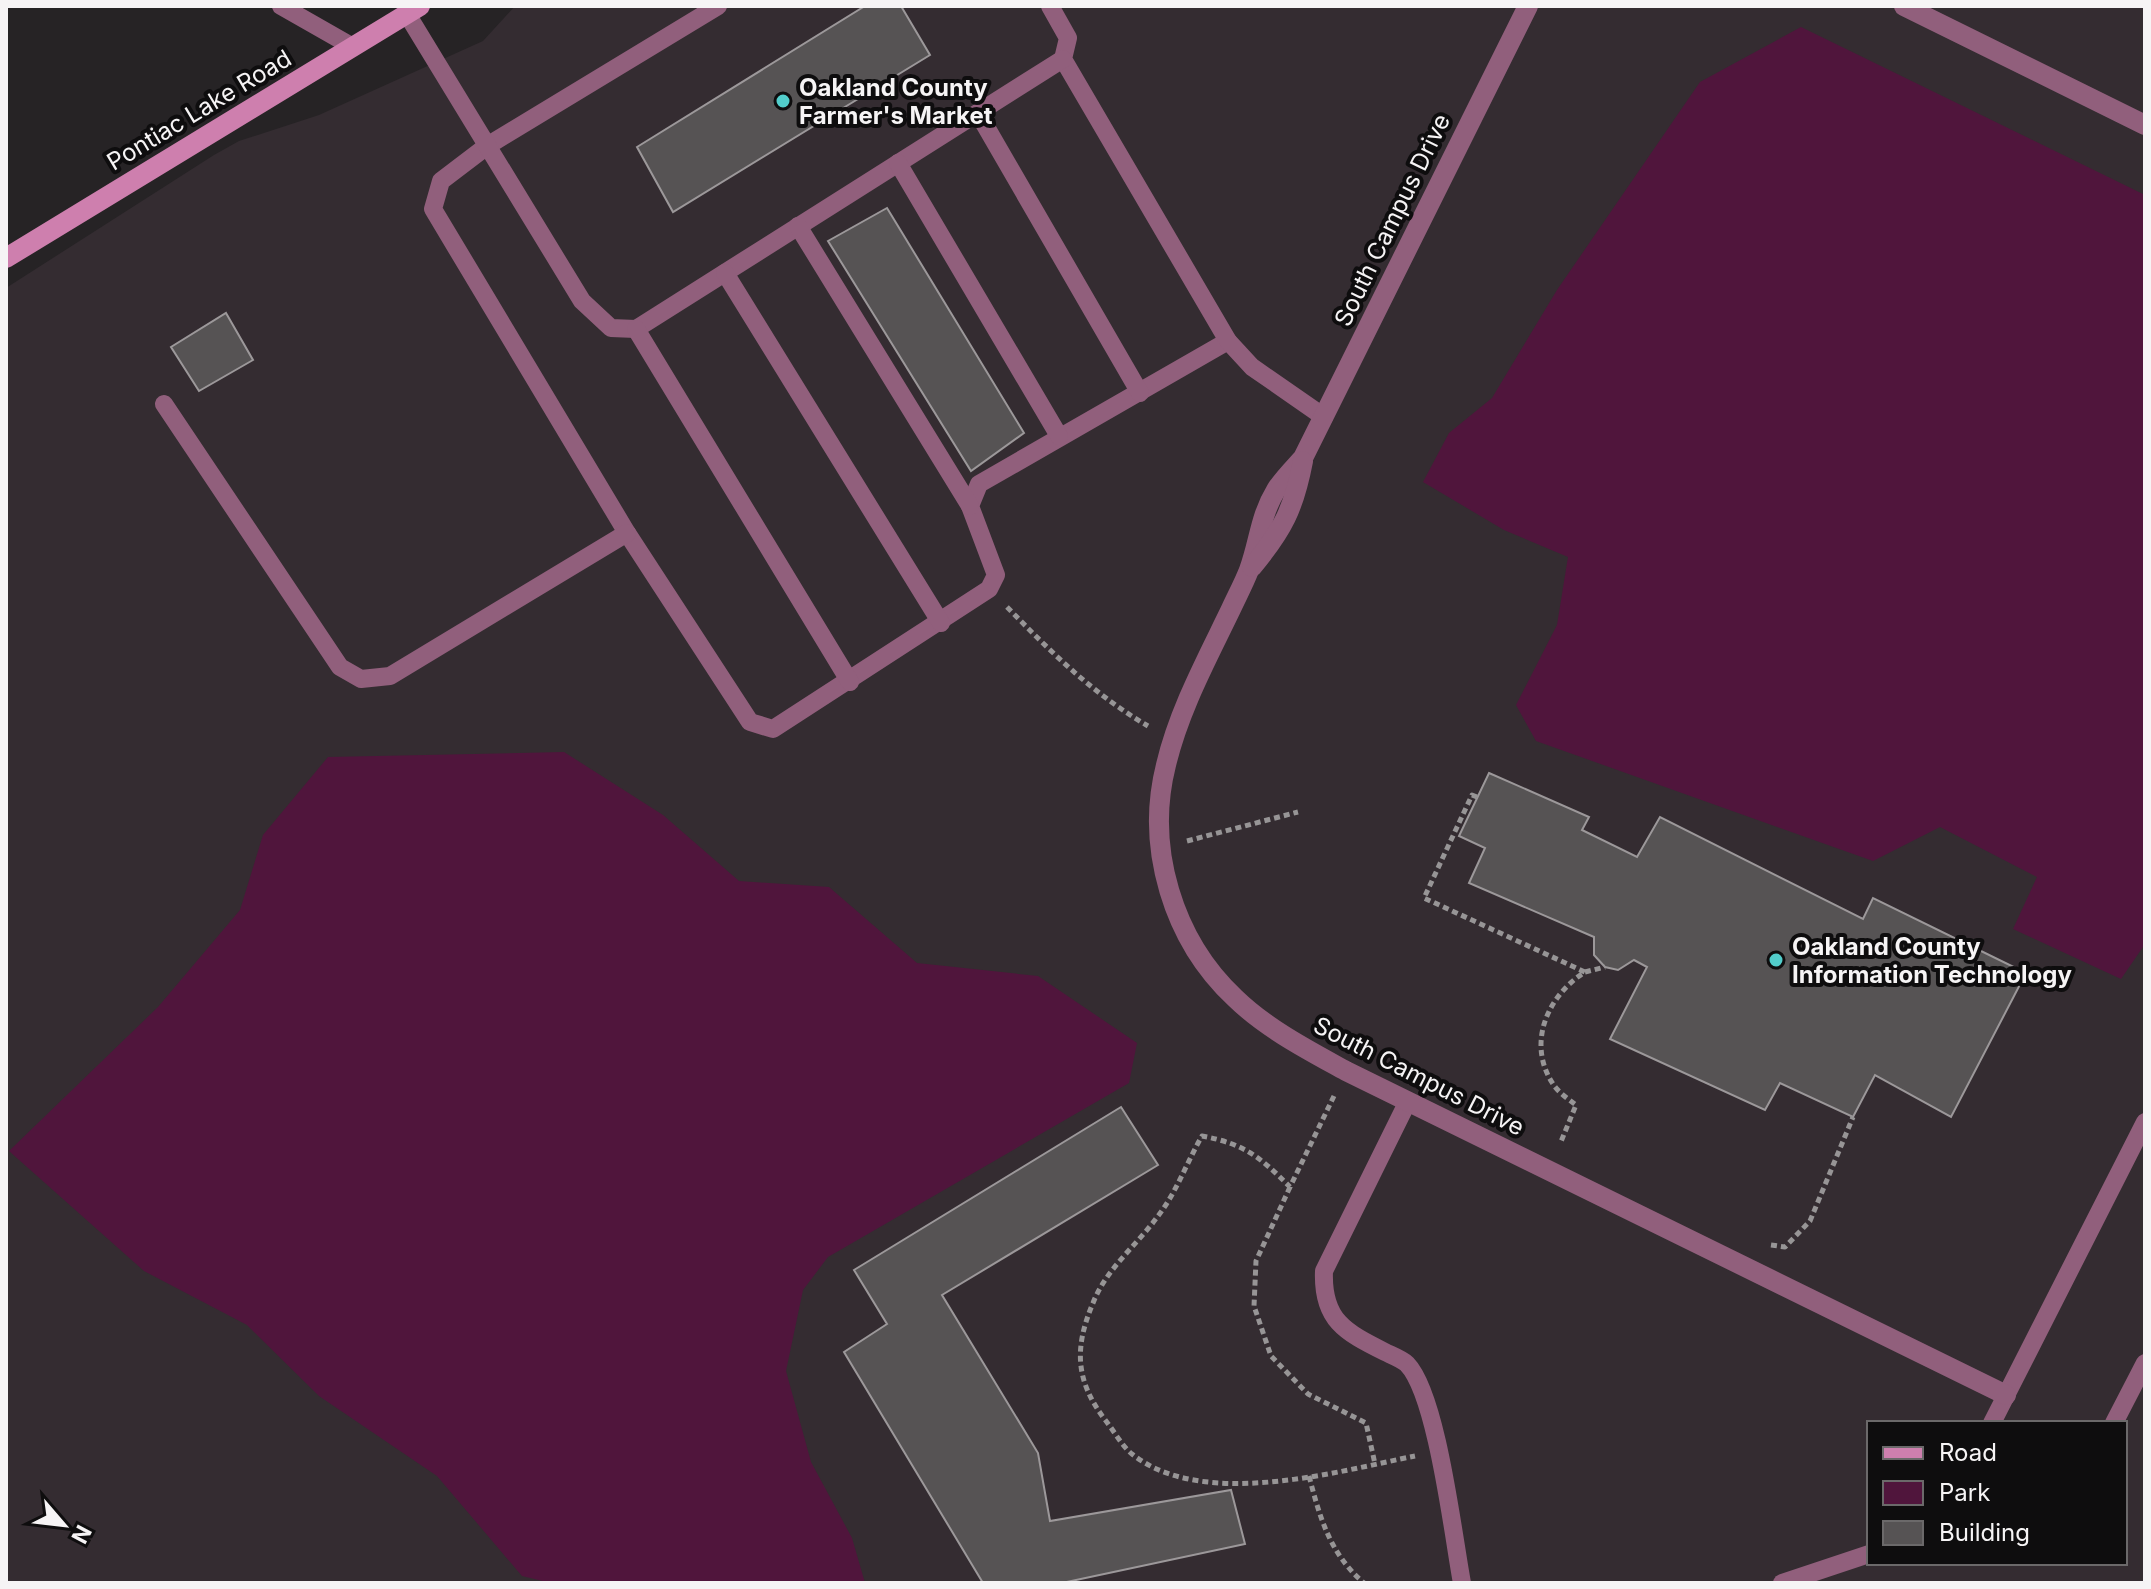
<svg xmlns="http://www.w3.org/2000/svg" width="2151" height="1589" font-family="Inter,sans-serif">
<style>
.built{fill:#342c31;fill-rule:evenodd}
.green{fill:#50153c}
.building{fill:#565354;stroke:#9c989a;stroke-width:2}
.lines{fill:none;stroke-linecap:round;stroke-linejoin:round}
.path{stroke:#979596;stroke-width:5;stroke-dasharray:6 4;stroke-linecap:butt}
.service{stroke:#915f7c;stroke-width:18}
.minor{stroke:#915f7c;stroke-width:20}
.secondary{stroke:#ce7fae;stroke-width:20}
.poi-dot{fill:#52cdcb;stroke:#0e0d0e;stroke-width:3}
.labels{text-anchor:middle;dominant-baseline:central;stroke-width:8;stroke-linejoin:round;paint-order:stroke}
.poi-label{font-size:24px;font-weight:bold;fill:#f6f4f5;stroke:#0e0d0e;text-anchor:start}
.street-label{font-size:24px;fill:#f6f4f5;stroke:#0e0d0e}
</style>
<rect width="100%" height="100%" fill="#262325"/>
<path class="built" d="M515,6H2145V1583H6V288L214,155L239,141L319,115L483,41ZM1869,1423H2125V1563H1869Z"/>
<g class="green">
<polygon points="1801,27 2145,195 2145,944 2121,979 2013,929 2037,877 1940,827 1873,861 1536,741 1516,705 1557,625 1568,557 1504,530 1423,482 1449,433 1492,398 1557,290 1700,82"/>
<polygon points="564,752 663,815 739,881 829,887 917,963 1038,976 1137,1043 1129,1083 828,1257 803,1290 786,1371 811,1462 852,1538 865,1583 551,1583 522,1576 437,1476 319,1396 247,1325 144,1271 9,1151 158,1007 240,910 263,835 328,757"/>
</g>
<g class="building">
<polygon points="865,6 901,6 930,55 673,212 637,147"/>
<polygon points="887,208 1024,433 971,471 828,241"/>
<polygon points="226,313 253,360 199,391 171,347"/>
<polygon points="1489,773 1589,817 1582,830 1637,857 1660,817 1863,919 1873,898 2026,973 1951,1117 1875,1075 1853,1117 1780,1083 1765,1110 1610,1039 1647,967 1634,960 1618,970 1605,967 1594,955 1594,937 1469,883 1485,848 1459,836"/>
<polygon points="1121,1107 1158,1165 942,1295 1038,1453 1050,1521 1231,1490 1245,1544 1062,1583 983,1583 844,1352 887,1324 854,1270"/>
</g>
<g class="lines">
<g class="path">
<path d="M1007,607C1051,652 1093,694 1148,726"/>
<path d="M1477,797L1472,795L1424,898L1585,972C1548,995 1526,1043 1553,1084C1558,1092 1568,1099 1576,1105L1560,1144"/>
<polyline points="1187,841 1298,812"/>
<polyline points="1585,972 1605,967"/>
<path d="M1334,1096L1290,1187C1260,1157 1245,1144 1202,1136C1187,1162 1176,1193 1158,1216C1137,1245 1106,1269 1093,1303C1074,1348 1075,1381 1106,1421C1114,1431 1122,1446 1132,1454C1202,1510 1335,1472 1415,1456"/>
<polyline points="1290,1187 1256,1261 1254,1306 1271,1356 1308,1394 1366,1423 1375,1464"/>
<polyline points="1771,1245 1785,1247 1810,1221 1853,1117"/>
<path d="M1309,1476C1320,1518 1330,1554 1364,1583"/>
</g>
<g class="service">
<polyline points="281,6 353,47"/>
<polyline points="718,6 487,146 441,181 433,209 627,533 750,722 773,729 989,589 996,575 970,506 979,484 1228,341"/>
<polyline points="1050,6 1068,38 1063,59 1228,341 1252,367 1324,417"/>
<polyline points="407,14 582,301 611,328 636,329 1063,59"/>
<polyline points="978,113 1140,393"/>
<polyline points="898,163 1059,436"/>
<polyline points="798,226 970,506"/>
<polyline points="725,273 941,623"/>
<polyline points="636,329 850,682"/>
<polyline points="164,404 340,667 361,679 390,676 627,533"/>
<path d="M1408,1101L1324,1271C1322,1320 1345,1332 1385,1352C1391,1355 1402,1359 1407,1364C1437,1395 1453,1535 1462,1583"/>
<polyline points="1992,1423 2145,1122"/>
<polyline points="2114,1423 2145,1363"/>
<polyline points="1782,1583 1869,1554"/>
</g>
<g class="minor">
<path d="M1528,6L1303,458C1294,468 1283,479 1276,490C1260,516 1259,543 1249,570C1244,583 1237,596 1231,609C1207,659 1179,710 1166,765C1145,848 1173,940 1235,998C1267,1029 1308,1050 1346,1071L2006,1395"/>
<polyline points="1904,6 2145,125"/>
<path d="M1252,567C1283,530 1294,508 1303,461"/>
</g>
<polyline class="secondary" points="6,258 420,6"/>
</g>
<g class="poi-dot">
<circle cx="783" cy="101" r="8"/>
<circle cx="1776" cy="960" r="8"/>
</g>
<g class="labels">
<g class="poi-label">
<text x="799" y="87">Oakland County<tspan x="799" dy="28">Farmer's Market</tspan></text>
<text x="1792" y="946">Oakland County<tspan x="1792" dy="28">Information Technology</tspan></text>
</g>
<g class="street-label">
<text transform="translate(199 110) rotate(-31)">Pontiac Lake Road</text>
<text transform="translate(1392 220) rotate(-64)">South Campus Drive</text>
<text transform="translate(1419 1076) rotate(27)">South Campus Drive</text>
</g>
</g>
<rect width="2151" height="1589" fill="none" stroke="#f6f4f5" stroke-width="16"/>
<rect x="1867" y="1421" width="260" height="144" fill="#0e0d0e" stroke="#6b696a" stroke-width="2"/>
<rect x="1883" y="1447" width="40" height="12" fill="#ce7fae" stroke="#6b696a" stroke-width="2"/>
<text x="1939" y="1461" font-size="24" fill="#f6f4f5">Road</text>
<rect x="1883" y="1481" width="40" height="24" fill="#50153c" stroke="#6b696a" stroke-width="2"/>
<text x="1939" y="1501" font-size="24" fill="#f6f4f5">Park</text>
<rect x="1883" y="1521" width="40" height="24" fill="#565354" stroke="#6b696a" stroke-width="2"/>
<text x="1939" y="1541" font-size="24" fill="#f6f4f5">Building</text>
<g transform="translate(64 1525) rotate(118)" stroke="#0e0d0e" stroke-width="6" paint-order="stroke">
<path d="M0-6L14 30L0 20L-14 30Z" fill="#f6f4f5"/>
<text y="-12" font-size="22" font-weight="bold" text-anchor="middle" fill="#f6f4f5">N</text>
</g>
</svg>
